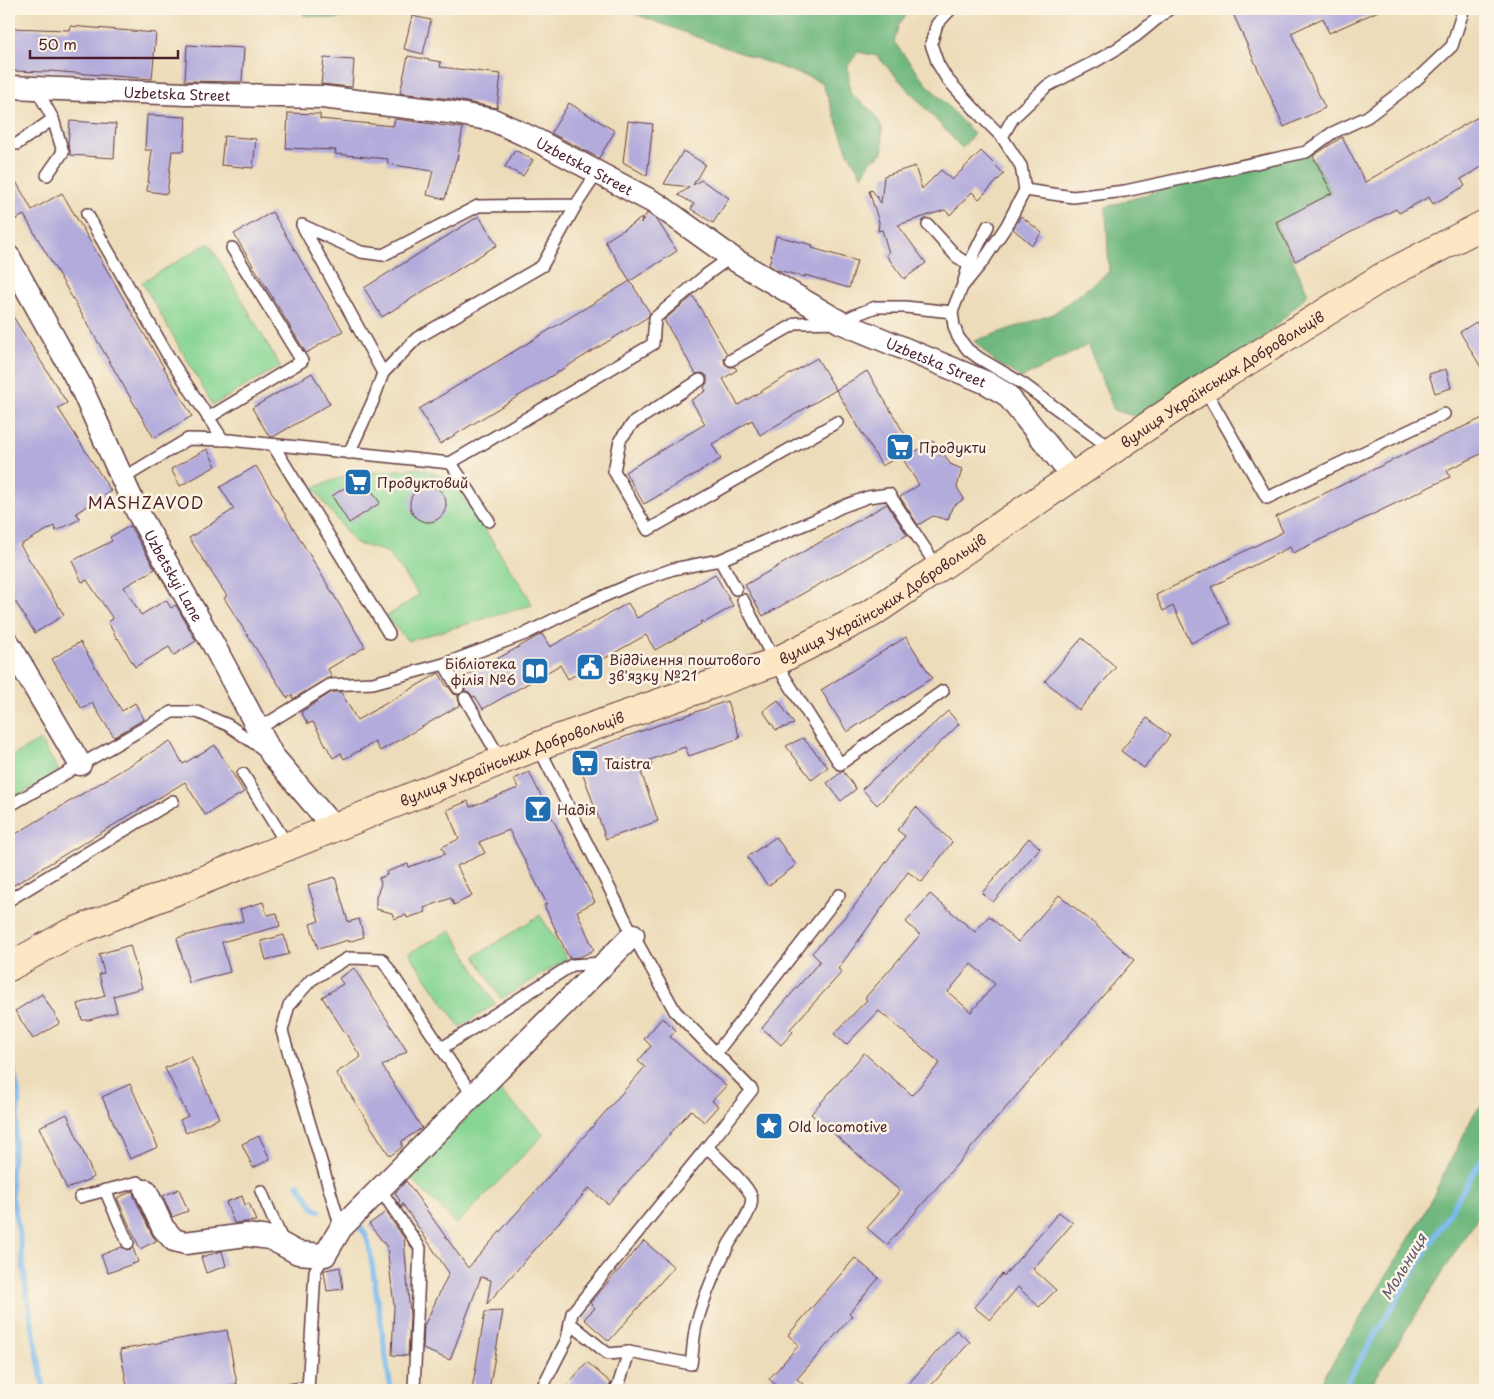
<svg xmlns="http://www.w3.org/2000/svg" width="1494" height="1399" font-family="'Playpen Sans',sans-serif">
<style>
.green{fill:#88d694;stroke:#697a60}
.forest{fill:#6eb77e;stroke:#5c6b54}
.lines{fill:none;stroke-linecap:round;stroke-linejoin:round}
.stream{stroke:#7abaee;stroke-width:5.5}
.building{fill:#b2abdc;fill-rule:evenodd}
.lane-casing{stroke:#623b40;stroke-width:14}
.street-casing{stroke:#623b40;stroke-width:25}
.secondary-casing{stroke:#623b40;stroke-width:30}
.lane{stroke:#fff;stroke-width:11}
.street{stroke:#fff;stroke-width:22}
.secondary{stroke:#fce6c4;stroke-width:28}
.labels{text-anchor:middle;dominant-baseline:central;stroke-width:5;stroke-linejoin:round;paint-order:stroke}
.street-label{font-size:14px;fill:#4a1f2b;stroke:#fcf5e5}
.poi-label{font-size:14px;fill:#4a1f2b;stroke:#fcf5e5;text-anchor:start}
.water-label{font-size:15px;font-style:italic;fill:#5b556f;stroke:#fcf5e5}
.quarter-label{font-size:16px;letter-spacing:1px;fill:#4a1f2b;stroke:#fcf5e5}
</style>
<rect width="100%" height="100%" fill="#fcf5e5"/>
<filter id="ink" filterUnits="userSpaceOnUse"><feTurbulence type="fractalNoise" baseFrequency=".02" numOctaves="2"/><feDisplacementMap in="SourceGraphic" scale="10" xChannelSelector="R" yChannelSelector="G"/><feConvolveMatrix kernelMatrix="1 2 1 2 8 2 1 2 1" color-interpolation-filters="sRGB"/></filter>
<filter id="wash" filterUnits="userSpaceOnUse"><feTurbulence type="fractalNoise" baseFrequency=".0096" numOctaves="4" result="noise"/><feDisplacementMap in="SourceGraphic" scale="20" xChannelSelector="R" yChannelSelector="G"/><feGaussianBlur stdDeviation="1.12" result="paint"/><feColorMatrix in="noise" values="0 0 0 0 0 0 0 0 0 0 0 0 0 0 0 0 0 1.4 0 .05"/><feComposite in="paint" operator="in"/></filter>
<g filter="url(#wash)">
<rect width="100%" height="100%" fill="#eddcb9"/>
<g class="green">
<polygon points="209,243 280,366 213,405 142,282"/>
<polygon points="419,468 452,480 527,594 532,605 408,641 386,617 419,595 387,552 355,543 313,488 348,475"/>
<polygon points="40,740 59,771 9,801 9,758"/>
<polygon points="540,915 567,959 501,999 475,956"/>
<polygon points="451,930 495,1004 460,1027 409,953"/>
<polygon points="497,1088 544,1134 457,1224 409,1177"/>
</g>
<g class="forest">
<polygon points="304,9 378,9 336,19 303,15"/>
<polygon points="622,9 911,9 899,24 894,42 925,82 974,134 962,148 877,56 858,52 848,66 850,93 874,113 882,127 883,153 871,161 862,176 848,153 822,82 724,47"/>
<polygon points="1306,152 1316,162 1332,193 1276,223 1308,294 1265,337 1143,419 1114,410 1088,345 1022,378 995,362 974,341 1053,314 1109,272 1106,207 1239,166"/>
<polygon points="1485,1100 1485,1205 1368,1390 1316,1390 1423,1216 1474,1114"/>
</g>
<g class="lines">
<g class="stream">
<polyline points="9,1045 19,1098 11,1175 12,1197 19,1231 27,1295 44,1390"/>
<polyline points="298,1184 314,1208 319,1211"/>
<polyline points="361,1229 365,1233 369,1245 391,1390"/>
<polyline points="1342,1390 1485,1154"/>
</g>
</g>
<g id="blocks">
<g class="building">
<polygon points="1231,9 1383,9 1329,33 1323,18 1291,33 1325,108 1284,127"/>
<polygon points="412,16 431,20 423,54 404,49"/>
<polygon points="70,26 156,33 152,79 49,71 49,72 9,71 9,28 69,30"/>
<polygon points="187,45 244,48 242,82 185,81"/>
<polygon points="408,56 441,62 440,67 501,74 497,108 451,99 400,93"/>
<polygon points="324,58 354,60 352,87 321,84"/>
<polygon points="569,103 615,131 599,158 551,133"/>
<polygon points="288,113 320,114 320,119 393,126 395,119 463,128 457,160 456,160 445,199 427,195 433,171 387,164 388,159 335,154 336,150 286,148"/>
<polygon points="1485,113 1485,165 1461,179 1465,186 1433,204 1429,197 1399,213 1396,209 1295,261 1276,222 1332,193 1313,156 1342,137 1365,182"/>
<polygon points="147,115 186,117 184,151 172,151 167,194 147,191 152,150 145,150"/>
<polygon points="70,121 116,124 114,158 70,155 70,150 68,144"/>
<polygon points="628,121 653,124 647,176 623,162"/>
<polygon points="224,136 256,139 253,168 221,165"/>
<polygon points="515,150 533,160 523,176 505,167"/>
<polygon points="683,151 705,164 693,185 701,180 729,198 713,223 691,209 694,204 678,195 690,187 664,184"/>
<polygon points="981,151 1004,174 979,199 972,192 950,215 945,210 898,225 926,263 904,279 886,255 889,253 882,230 878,231 879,222 869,191 872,190 881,203 884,176 915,166 922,189 941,170 952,180"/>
<polygon points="9,169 32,210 62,193 192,416 154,438 24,215 9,223"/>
<polygon points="272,212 343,331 306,353 234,234"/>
<polygon points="647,213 657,220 677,251 630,281 605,241 642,218 641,223"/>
<polygon points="479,216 497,245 382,317 364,288"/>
<polygon points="1021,216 1042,233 1032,245 1013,229"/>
<polygon points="776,236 813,245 812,248 857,261 849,288 805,275 805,277 777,270 769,265"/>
<polygon points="630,281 650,313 648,317 440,444 419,409"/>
<polygon points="693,296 727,354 724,359 725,364 730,367 735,367 737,370 723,379 738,405 817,358 836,390 760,435 752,420 712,444 721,459 644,504 625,472 705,424 691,400 706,391 704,387 707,383 707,376 703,373 696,374 664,320"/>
<polygon points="9,310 67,403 58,408 111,491 76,513 80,519 56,531 54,526 20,545 64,615 35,633 15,601 9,605"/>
<polygon points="1476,322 1485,337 1485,374 1460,332"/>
<polygon points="1446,369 1451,388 1435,393 1429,374"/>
<polygon points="867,371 913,448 882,466 836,390"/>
<polygon points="312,373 330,404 273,437 269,436 252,408"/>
<polygon points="1485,417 1485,452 1447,470 1450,477 1293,553 1290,547 1211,587 1230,624 1191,643 1173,606 1163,611 1156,595 1283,532 1276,517 1432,441"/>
<polygon points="933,441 941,456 944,454 950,464 962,469 957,487 964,499 952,507 948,520 933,516 918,525 900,497 919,485 903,459"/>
<polygon points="207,449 216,466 180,486 171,469"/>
<polygon points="256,466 365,647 328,669 332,677 326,679 293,699 292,695 287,698 224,598 227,596 189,538 234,509 220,487"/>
<polygon points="362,476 380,503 349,523 332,496"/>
<circle cx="428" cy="504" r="18"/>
<polygon points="887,504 907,535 763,616 745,585"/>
<polygon points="130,526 155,569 124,587 141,615 166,600 171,608 176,605 196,641 174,655 169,647 135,667 118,638 117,639 108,622 113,619 87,580 82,582 72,561 112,541 110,537"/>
<polygon points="715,574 733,606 704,623 703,621 700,622 701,624 655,650 646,635 568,679 560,665 483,709 475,696 473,697 469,692 465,691 465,685 461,679 542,634 550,647 628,603 637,618"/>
<polygon points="906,637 932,678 847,732 821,690"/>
<polygon points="1082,638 1116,667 1079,710 1045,681"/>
<polygon points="80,642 122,711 135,703 144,719 114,737 92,703 82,709 52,659"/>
<polygon points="439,673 447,687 448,686 454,694 458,695 458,698 460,705 380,751 375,742 344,759 341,753 333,758 313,722 308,724 301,712 332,692 341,692 357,720"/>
<polygon points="778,700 794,724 776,730 763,711"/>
<polygon points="727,701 740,738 689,756 685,747 650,760 652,765 640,769 658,821 606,839 576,754"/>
<polygon points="948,711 959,724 877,805 862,789"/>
<polygon points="1147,718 1170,736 1144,768 1121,751"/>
<polygon points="803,738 828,767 812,780 786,746"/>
<polygon points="170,741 183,764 215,745 244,792 205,815 185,782 9,888 9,838"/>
<polygon points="843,771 856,789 841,801 827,783"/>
<polygon points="529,772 595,902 577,911 594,950 580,957 569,958 544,905 547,904 509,830 479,842 485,853 457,866 472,896 454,905 451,898 424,908 426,912 407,918 406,915 394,919 392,913 376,909 376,897 381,884 379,878 387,875 386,872 408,864 409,867 445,854 442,847 459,839 447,810 468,801 470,807 518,788 514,779"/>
<polygon points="916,807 952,842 922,882 908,872 838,969 842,972 790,1029 793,1032 781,1045 762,1028 820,961 812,953 853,908 905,836 897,830"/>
<polygon points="776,837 796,865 768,886 747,857"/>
<polygon points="1029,838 1040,848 993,902 982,893"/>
<polygon points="335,877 348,922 359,919 364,937 348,942 348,940 318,949 310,924 319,921 308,885"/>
<path d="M930,894L975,932L989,916L1018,942L1059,895L1090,920L1134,960L887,1245L867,1228L900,1191L811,1114L864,1053L912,1095L940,1063L879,1011L846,1045L834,1034L867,1000L865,998L920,935L906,922ZM971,964L995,984L971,1012L948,992Z"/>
<polygon points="263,902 267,915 277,913 280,926 222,942 230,972 189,983 177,938 243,921 240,909"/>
<polygon points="284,935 289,954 266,960 261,941"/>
<polygon points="130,945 142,988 113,996 117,1012 89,1020 82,1020 78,1004 105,996 99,974 104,973 99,954"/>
<polygon points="354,968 407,1051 382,1066 422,1128 402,1141 402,1147 390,1156 336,1073 361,1057 322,997 343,984 339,978"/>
<polygon points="42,994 60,1023 33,1039 15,1011"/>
<polygon points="662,1018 676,1030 670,1037 726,1086 712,1101 718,1106 704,1122 691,1110 608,1204 589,1188 487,1304 491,1280 481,1277 450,1360 423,1349 424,1326 449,1273 402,1203 402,1208 398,1203 400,1201 395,1193 406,1181 468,1268 645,1067 638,1061 651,1046 644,1039"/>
<polygon points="191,1056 219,1118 186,1133 180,1120 188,1116 165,1068"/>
<polygon points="130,1084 158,1147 130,1159 102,1097"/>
<polygon points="67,1114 94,1177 67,1189 39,1127"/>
<polygon points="259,1136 270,1159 253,1168 242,1144"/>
<polygon points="179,1189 188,1211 172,1217 163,1196"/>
<polygon points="133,1191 134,1196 151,1233 156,1241 140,1249 117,1198"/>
<polygon points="242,1196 245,1205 249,1203 256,1221 234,1223 226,1202"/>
<polygon points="386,1212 404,1238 410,1316 408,1356 392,1355 394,1306 387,1247 369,1224"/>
<polygon points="1059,1212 1073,1223 1033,1269 1056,1290 1039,1307 1018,1287 990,1320 974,1307 1002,1274 1004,1276"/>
<polygon points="644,1241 674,1267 609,1341 584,1319 595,1308 590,1303"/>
<polygon points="122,1247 127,1250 133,1248 138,1262 108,1273 101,1255"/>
<polygon points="222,1251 226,1266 206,1273 201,1257"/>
<polygon points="855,1258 879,1278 849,1313 852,1316 797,1379 810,1390 782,1390 769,1379 799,1345 788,1335"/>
<polygon points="340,1267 343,1289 327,1291 324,1271 325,1270"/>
<polygon points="503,1311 489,1390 472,1390 485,1312"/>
<polygon points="227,1330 237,1384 201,1390 128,1390 120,1350"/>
<polygon points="956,1330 970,1342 927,1390 903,1390"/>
<polygon points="587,1362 611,1383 608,1390 563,1390"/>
</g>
</g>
</g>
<g filter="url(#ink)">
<use href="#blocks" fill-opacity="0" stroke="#623b40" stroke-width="1"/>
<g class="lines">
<defs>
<g id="lane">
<polyline points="951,9 937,24 931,44 938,64 947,79 981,116 1002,137 1021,166 1025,190 1007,225 984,260 962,287 952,312 954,326 958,337 968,350 979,358 1023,384 1112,449"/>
<polyline points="1002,137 1013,118 1047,86 1096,61 1115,50 1136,36 1169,9"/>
<polyline points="17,144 53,119 36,88"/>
<polyline points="47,175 63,152 53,119"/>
<polyline points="1025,190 1073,197 1125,191 1306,152 1332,133 1367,117 1415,81 1452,46 1463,11 1463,9"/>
<polyline points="576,205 478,206 383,255 361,252 302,225 383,373 417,338 542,266 576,205 597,173"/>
<polyline points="87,214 170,359 223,440"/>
<polyline points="928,225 957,257 969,264"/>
<polyline points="964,281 969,264 988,226"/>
<polyline points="731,360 797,323 840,322 855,315 876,307 905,307 952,312"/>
<polyline points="700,380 633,423 620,440 614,471 648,530 837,422"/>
<polyline points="1204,388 1267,498 1444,414"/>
<polyline points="208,418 302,361 232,248"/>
<polyline points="273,445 389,634"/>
<polyline points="349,453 373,401 383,373"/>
<polyline points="451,463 489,521"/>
<polyline points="122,479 188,439 230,440 450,463 653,344 655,318 706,275 731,257"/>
<polyline points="720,560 736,589"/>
<polyline points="743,600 775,662 840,764 943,691"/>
<polyline points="444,664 458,688"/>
<polyline points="465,698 501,760"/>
<polyline points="258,729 330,685 373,683 444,664 525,634 579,607 634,583 673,569 720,560 815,520 841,507 868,497 889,494 938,568"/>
<path d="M538,746L633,935L675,1011L752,1090L707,1147C717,1157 748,1185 751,1196C755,1209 736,1232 729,1244C716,1269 703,1299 696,1326C693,1338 693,1352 691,1364L629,1352L608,1354L570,1323"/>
<polyline points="243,774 288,846"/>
<polyline points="9,806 172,712 197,712 228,725 264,750"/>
<polyline points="9,900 173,801"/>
<polyline points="442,1048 572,965 603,963"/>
<polyline points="716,1053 839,895"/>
<polyline points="380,1189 420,1248 414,1390"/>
<polyline points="105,1190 128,1243"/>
<polyline points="261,1191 283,1242"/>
<polyline points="80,1197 138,1182 146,1191"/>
<polyline points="341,1228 282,1031 289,1005 311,980 348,958 382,959 473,1096"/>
<polyline points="291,1390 308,1387"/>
<polyline points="308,1390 315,1271 325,1255"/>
<polyline points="541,1390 567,1339 572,1313 707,1147"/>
<polyline points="615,1390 618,1386 629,1352"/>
</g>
<g id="street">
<path id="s1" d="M9,87L187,94L322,97L449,112L493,120L538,141L657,204L735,260L840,322L987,383L1007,395L1073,477"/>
<path id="s2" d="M9,257L80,385L137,511L213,644L272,755L334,828"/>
<polyline points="9,644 80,764"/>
<polyline points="146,1191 163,1228 174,1240 185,1243 246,1235 270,1238 298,1253 325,1255 341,1228 633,935"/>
</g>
<g id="secondary">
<path id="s3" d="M9,967L66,935L538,746L775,662L872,613L1204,388L1384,276L1485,224"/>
</g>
</defs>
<use href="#lane" class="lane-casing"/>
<use href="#street" class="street-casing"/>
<use href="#secondary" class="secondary-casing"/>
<use href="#lane" class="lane"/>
<use href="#street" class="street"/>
<use href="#secondary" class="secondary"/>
</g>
</g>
<defs>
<symbol id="supermarket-square" viewBox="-11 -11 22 22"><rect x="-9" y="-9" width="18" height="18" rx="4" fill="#1f6fb2" stroke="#fcf5e5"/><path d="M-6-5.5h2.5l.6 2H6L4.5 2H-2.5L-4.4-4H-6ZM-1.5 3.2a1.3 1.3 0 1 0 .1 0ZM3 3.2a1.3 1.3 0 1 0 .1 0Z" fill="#fff"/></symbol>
<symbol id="civic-square" viewBox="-11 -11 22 22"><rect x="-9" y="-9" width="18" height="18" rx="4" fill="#1f6fb2" stroke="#fcf5e5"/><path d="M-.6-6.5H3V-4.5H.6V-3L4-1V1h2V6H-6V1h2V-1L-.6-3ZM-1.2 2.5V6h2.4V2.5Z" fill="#fff"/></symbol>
<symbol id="library-square" viewBox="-11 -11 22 22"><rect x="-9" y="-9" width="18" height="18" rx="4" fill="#1f6fb2" stroke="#fcf5e5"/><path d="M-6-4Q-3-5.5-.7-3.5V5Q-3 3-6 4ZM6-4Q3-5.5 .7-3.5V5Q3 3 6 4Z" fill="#fff"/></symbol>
<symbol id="bar-square" viewBox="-11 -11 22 22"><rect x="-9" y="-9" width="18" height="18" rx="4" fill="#1f6fb2" stroke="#fcf5e5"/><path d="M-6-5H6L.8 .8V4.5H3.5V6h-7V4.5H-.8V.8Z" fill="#fff"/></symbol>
<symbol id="sight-square" viewBox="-11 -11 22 22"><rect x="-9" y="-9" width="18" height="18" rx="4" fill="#1f6fb2" stroke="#fcf5e5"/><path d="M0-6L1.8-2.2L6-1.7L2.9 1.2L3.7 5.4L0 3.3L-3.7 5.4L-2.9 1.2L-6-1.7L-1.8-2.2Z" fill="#fff"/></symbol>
</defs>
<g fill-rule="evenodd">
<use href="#supermarket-square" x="884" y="431" width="32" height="32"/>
<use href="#supermarket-square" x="342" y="466" width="32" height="32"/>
<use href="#civic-square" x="574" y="651" width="32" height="32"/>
<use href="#library-square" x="519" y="655" width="32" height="32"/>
<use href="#supermarket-square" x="569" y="747" width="32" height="32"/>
<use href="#bar-square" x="522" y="793" width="32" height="32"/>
<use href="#sight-square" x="753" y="1110" width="32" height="32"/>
</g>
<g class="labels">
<g class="street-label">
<text stroke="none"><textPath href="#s1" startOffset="168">Uzbetska Street</textPath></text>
<text stroke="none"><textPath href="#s1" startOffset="588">Uzbetska Street</textPath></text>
<text stroke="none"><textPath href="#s1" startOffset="992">Uzbetska Street</textPath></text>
<text stroke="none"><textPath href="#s3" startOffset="1355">вулиця Українських Добровольців</textPath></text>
<text stroke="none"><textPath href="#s2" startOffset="359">Uzbetskyi Lane</textPath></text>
<text stroke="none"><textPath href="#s3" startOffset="950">вулиця Українських Добровольців</textPath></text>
<text stroke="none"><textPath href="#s3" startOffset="545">вулиця Українських Добровольців</textPath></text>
</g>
<g class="poi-label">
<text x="919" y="447">Продукти</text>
<text x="377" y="482">Продуктовий</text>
<text x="609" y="659">Відділення поштового<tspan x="609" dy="16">зв'язку №21</tspan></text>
<text x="516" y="663" text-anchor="end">Бібліотека<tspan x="516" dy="16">філія №6</tspan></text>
<text x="604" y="763">Taistra</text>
<text x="557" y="809">Надія</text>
<text x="788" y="1126">Old locomotive</text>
</g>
<g class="water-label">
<text transform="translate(1403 1266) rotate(-59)">Мольниця</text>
</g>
<g class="quarter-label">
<text x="146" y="502">MASHZAVOD</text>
</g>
</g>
<rect width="1494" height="1399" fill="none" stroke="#fcf5e5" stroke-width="30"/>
<path d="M30 50v8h148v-8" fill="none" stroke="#4a1f2b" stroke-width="2.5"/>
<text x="38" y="50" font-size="15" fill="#4a1f2b" stroke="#fcf5e5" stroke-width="4" paint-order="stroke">50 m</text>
</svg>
